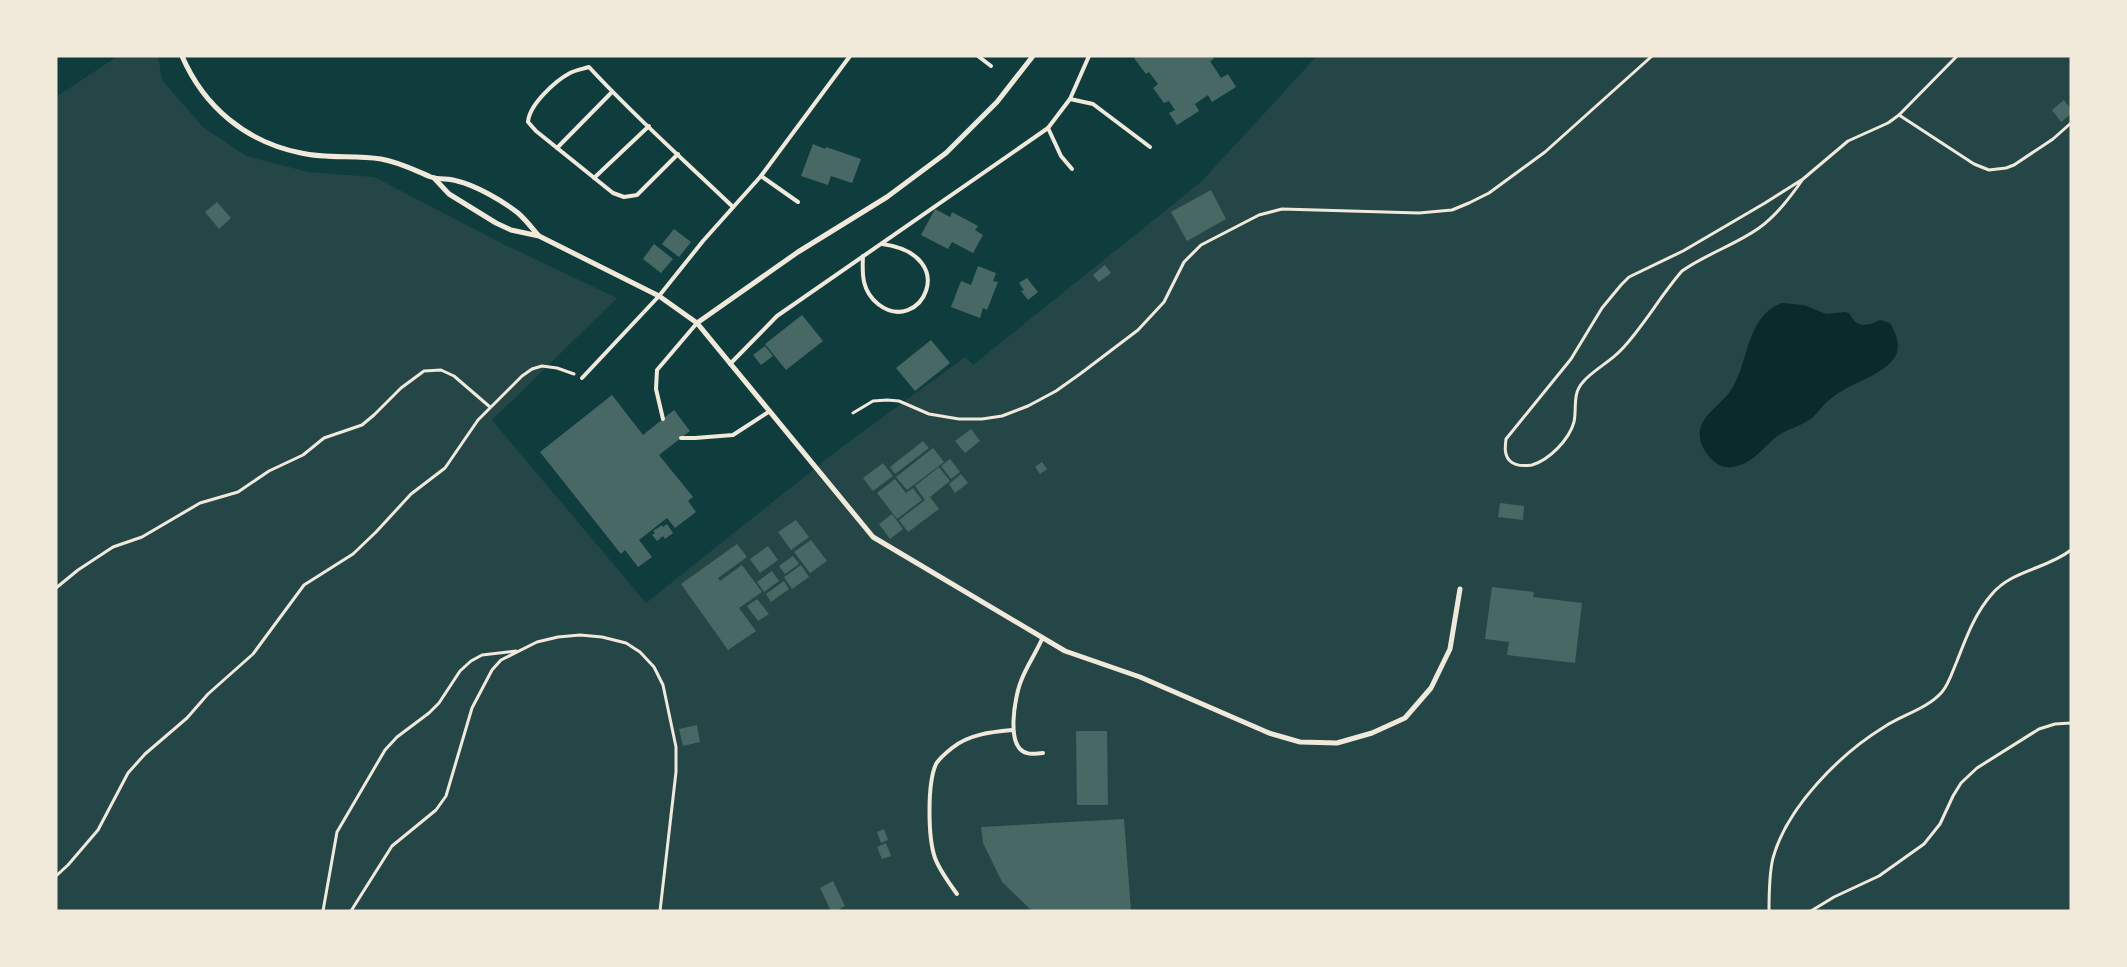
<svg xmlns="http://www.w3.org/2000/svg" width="2127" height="967" font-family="Lato,sans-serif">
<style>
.green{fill:#244646}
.water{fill:#0a2a2b}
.building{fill:#486865}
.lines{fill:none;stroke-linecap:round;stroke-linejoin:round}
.path{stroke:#f1e9da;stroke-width:3}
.service{stroke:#f1e9da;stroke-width:4}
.minor{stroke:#f1e9da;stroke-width:5}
</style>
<rect width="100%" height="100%" fill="#0f3d3e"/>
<polygon class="green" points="118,56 158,56 162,80 203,127 246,156 308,172 374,177 503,244 617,298 492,420 646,603 838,450 965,357 973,365 1201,182 1317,56 2071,56 2071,911 56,911 56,97"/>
<path class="water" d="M1782,303L1804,305L1826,314L1845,312L1849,313L1855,322L1862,325L1871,324L1880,320L1890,323C1895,332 1901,343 1896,355C1888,371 1862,380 1847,388C1840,392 1833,396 1828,401C1821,407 1817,415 1809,420C1799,427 1786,429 1776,437C1762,449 1752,464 1733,467C1715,471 1694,444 1701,426C1706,412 1727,400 1734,385C1749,357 1748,315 1782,303Z"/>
<g class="building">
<polygon points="1136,56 1212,56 1214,59 1210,61 1221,78 1228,74 1236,87 1212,102 1208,95 1195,104 1199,111 1177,125 1169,113 1175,110 1169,101 1164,103 1153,88 1158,84 1149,72 1146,74 1134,58"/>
<polygon points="2064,100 2071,109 2071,114 2061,122 2052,110"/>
<polygon points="813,144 825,149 826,147 861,159 852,183 831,176 828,185 801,176"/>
<polygon points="1211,190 1226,219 1187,241 1171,212"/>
<polygon points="217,202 231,218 219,229 205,212"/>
<polygon points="935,209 950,217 952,212 978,226 975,230 983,235 973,253 952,242 948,249 921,235"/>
<polygon points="674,229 691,242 679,257 662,244"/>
<polygon points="654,244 673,259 661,273 643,259"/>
<polygon points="1105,265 1111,273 1099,282 1093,275"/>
<polygon points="978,266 996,273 993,281 998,282 987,310 983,308 980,318 951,307 961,281 971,285"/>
<polygon points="1027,278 1038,292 1028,300 1021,291 1024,290 1019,283"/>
<polygon points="802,315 823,341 786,370 765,344"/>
<polygon points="931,340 950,363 915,391 896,368"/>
<polygon points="765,346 773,356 761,365 753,355"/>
<polygon points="612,395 643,435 674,410 690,431 659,455 693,497 688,501 696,512 675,528 667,518 639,540 652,557 638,567 625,550 621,554 540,452"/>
<polygon points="971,429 980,441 965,453 955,441"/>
<polygon points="923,441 929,448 895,474 890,467"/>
<polygon points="933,448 944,462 907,490 896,477"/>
<polygon points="950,459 960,472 951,479 941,466"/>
<polygon points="1042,462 1047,469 1040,474 1035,467"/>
<polygon points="883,463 893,476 873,491 863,478"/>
<polygon points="939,467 950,481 930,497 939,509 908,532 899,520 925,500 915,486"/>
<polygon points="961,474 968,483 955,493 949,484"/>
<polygon points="895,479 906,493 913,488 922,500 897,519 877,493"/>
<polygon points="1500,503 1524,506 1523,520 1498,517"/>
<polygon points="892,514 903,529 890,539 879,524"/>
<polygon points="796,520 809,537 791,550 778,532"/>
<polygon points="667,524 673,533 665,539 663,536 657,541 652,535 655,533 653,531 662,525 663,527"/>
<polygon points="811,540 827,561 810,573 794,552"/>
<polygon points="737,544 747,557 718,578 720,581 742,565 762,592 739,608 756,631 728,650 681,584"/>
<polygon points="768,546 778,560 760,573 750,559"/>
<polygon points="793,556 799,564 785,574 779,566"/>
<polygon points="801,565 809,577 792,589 784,577"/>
<polygon points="772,571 779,581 764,592 757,582"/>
<polygon points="784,581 789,589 771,602 766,594"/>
<polygon points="1492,587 1534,592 1533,597 1582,603 1575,663 1507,655 1509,642 1485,639"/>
<polygon points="757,599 769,614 758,621 747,606"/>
<polygon points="697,725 700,742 683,746 679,729"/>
<polygon points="1076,731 1107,731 1108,805 1077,805"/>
<polygon points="1124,819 1131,911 1032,911 1002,882 983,843 981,827"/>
<polygon points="884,829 888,840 881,843 877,832"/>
<polygon points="886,843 891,856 882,859 877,847"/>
<polygon points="833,881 845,906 836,911 831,911 820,888"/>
</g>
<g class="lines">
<g class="path">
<polyline points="1899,115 1974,164 1989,170 2006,168 2014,165 2053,139 2071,123"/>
<path d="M1803,179C1791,196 1777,215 1759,228C1735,245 1706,254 1682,271C1660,296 1644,326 1621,350C1610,362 1593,370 1583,382C1572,394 1577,408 1574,422C1569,440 1549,460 1532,465C1525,466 1515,466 1510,461C1504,455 1505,447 1506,439L1571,359L1602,308L1621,285L1629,277L1683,251L1765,203L1803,179L1848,141L1888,123L1899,115L1957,56"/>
<polyline points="853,413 873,401 887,400 899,401 929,414 959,419 982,419 1002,416 1028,406 1056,391 1080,374 1138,330 1164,302 1184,262 1201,245 1259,215 1282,209 1419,213 1452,210 1469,203 1489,193 1545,152 1652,56"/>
<polyline points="56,588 78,570 113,547 142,537 200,503 238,492 269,471 303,455 324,438 362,425 374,415 401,388 424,371 441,370 454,376 490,407"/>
<polyline points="56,876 68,865 98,830 128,773 145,754 187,718 208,694 253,654 304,585 353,554 376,532 411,494 445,468 478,420 522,376 532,369 542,366 557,368 574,374"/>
<polyline points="323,911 337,832 385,750 397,737 429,713 439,703 460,671 471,661 482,655 516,651"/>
<polyline points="351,911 392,846 436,810 446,796 472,708 492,670 501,660 537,642 558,637 580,635 602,637 626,643 640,652 654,667 663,685 676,747 676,772 660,911"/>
<path d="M1769,911C1769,894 1769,874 1773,858C1787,807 1840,754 1884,727C1902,715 1927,709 1942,692C1949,684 1953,670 1957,661C1966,638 1975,613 1992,594C2012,570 2047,569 2071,550"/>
<polyline points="1811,911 1834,897 1879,876 1924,844 1940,824 1953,796 1961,783 1977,768 2039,729 2055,724 2071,723"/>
</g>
<g class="service">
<polyline points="978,56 991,66"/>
<polyline points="1070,99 1093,104 1150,147"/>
<polyline points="1048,128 1061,156 1072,169"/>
<polyline points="557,148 612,92"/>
<path d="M678,154L637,195L624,197L613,193L536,131L528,122C529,105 555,81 570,73C576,70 583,69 589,67C634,116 685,161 733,207"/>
<polyline points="761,176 798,202"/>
<polyline points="594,178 649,126"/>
<path d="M863,256C862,275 862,291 878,304C920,337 963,255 882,244"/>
<polyline points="730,364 777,316 1048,128 1070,99 1089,56"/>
<polyline points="582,378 659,296 703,241 761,176 850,56"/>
<polyline points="663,419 656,389 657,370 697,323"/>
<polyline points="681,438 695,438 733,435 770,411"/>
<path d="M1042,639C1036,653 1026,667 1021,681C1015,696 1005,748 1027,753C1032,755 1038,753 1043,753"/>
<path d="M957,894C949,883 940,871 935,858C928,838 927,784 936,764C939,759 947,752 952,748C969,734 992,732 1013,730"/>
</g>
<g class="minor">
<path d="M182,56C204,107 246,142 301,153C327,159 354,155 381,159C399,162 414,170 431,177C440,180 449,178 457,181C475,185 503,201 518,213C525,219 532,228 538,235"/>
<polyline points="434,178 449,194 496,223 511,230 539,236 659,296 697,323 873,537 1065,651 1140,677 1269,733 1300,742 1337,743 1372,733 1405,718 1431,688 1450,649 1460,589"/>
<polyline points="697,323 798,252 887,197 946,153 997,102 1033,56"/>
</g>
</g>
<rect width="2127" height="967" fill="none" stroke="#f1e9da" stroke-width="115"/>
</svg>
